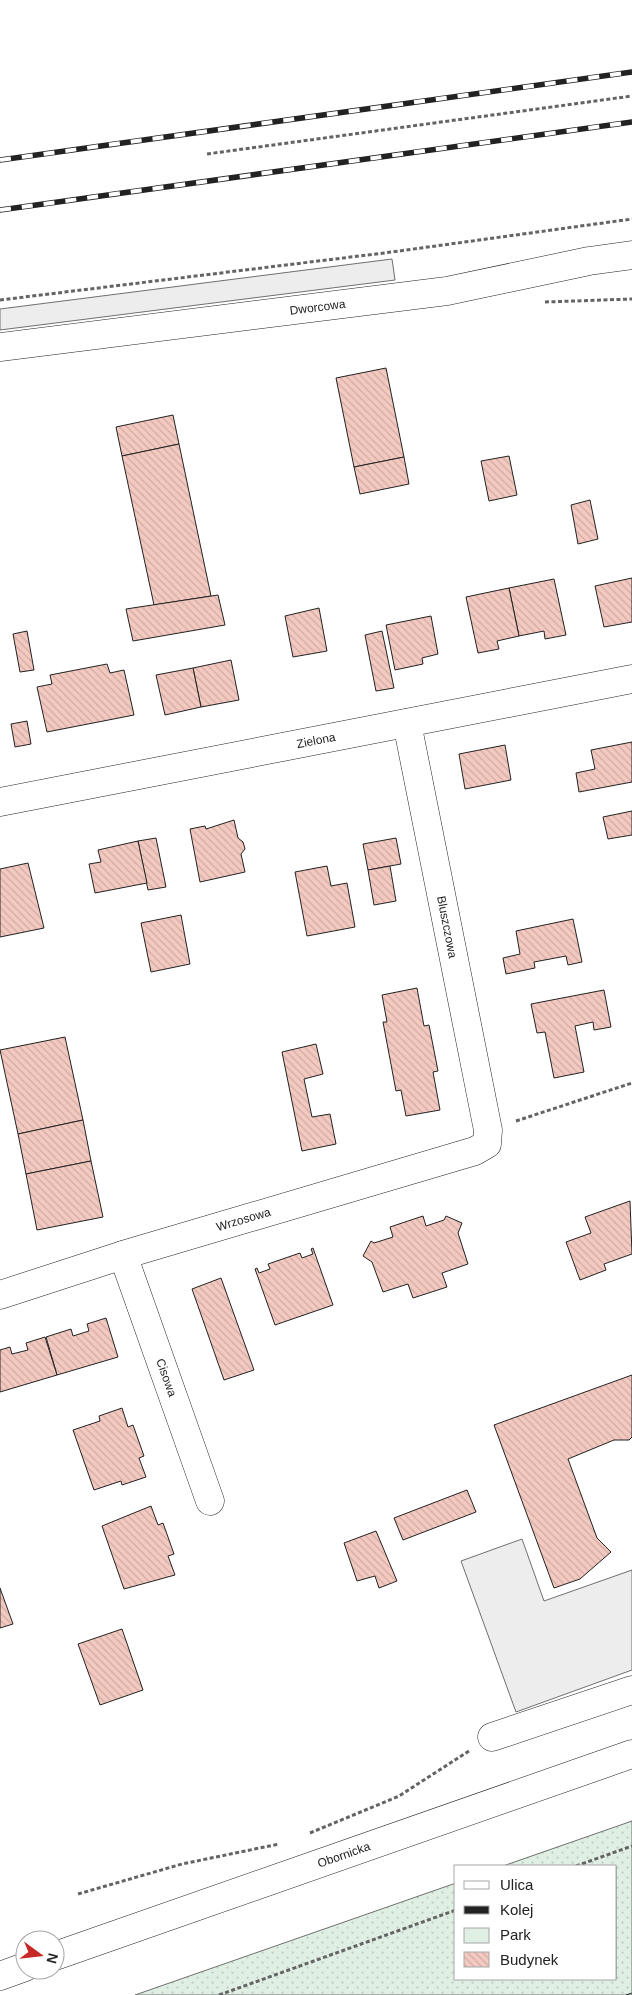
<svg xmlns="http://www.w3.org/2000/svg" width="632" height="1995" font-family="Helvetica,sans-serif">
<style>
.green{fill:url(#green-dots);stroke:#6f6f6f}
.parking{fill:#ededed;stroke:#6f6f6f}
.building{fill:url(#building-back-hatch);stroke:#222}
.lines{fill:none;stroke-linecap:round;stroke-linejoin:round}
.minor-casing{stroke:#222;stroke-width:29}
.secondary-casing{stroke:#222;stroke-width:29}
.path{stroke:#646464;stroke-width:3;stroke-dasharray:4 2.5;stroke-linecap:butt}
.minor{stroke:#fff;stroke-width:28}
.secondary{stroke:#fff;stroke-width:28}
.rail-casing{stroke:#222;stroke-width:5.5}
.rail{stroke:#fff;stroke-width:4;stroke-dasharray:11;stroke-linecap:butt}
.fence{stroke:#222;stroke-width:1;stroke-dasharray:6 2.5;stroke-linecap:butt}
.labels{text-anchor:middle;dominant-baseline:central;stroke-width:4;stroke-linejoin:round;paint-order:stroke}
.street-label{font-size:12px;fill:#222;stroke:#fff}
</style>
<defs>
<pattern id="green-dots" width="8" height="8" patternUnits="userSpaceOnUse" patternTransform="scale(1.25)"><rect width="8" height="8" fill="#e0efe3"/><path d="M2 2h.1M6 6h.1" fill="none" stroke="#c0cdc2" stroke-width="1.8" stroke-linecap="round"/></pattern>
<pattern id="building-back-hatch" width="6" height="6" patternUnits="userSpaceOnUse" patternTransform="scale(1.25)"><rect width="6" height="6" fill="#f3c9c0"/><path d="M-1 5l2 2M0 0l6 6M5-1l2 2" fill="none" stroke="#d0aca5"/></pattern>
</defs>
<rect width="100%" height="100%" fill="#fff"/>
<polygon class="green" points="632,1821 632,1995 135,1995 456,1883 456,1979 616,1979 616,1866 503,1866"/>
<g class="parking">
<polygon points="392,259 395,280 0,330 0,309"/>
<polygon points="522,1539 544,1601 632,1570 632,1670 516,1712 461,1561"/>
</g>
<g class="building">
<polygon points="386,368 404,457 354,467 336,378"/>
<polygon points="173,415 179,444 122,456 116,427"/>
<polygon points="179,444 211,596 154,605 122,456"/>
<polygon points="509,456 517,495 489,501 481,461"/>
<polygon points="404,457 409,484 360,494 354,467"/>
<polygon points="590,500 598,539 578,544 571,505"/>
<polygon points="632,578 632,622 604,627 595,586"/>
<polygon points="554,579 566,635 545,639 544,631 519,636 509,588"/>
<polygon points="509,588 519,636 497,641 499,649 478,653 466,597"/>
<polygon points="218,595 225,625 133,641 126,609"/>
<polygon points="319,608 327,651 293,657 285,616"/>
<polygon points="431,616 438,654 422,658 423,664 395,670 386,625"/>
<polygon points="27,631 34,670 20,672 13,634"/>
<polygon points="382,631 394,688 376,691 365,635"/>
<polygon points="231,660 239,700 201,707 193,668"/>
<polygon points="107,664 110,673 124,670 134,715 47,732 37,687 52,684 50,675"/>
<polygon points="193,668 201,707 165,715 156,675"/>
<polygon points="27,721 31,744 15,747 11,724"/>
<polygon points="632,742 632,782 579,792 576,773 595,769 591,750"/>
<polygon points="505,745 511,780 465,789 459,754"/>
<polygon points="632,811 632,835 608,839 603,817"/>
<polygon points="234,820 238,838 243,842 245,849 241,854 245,872 200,882 190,829 205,826 206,829"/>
<polygon points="156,838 166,887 148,890 138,841"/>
<polygon points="396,838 401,864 368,870 363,844"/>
<polygon points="138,841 147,883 95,893 89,864 101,862 98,850"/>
<polygon points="28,863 44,928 0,937 0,869"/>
<polygon points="327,866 331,886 347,883 355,927 307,936 295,872"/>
<polygon points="390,866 396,901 374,905 368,870"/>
<polygon points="181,915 190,964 151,972 141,923"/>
<polygon points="573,919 582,962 568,965 566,956 534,962 535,968 506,974 503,958 520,954 516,931"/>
<polygon points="417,988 424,1026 429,1025 438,1071 433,1072 440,1110 406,1116 401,1090 396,1091 383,1022 387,1022 382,995"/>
<polygon points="604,990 611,1027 594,1030 593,1022 575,1026 584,1072 554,1078 545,1032 537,1033 531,1004"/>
<polygon points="65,1037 83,1120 18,1134 0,1050"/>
<polygon points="316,1044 323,1074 304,1079 312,1117 330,1114 336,1144 302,1151 282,1052"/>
<polygon points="83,1120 91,1161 26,1174 18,1134"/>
<polygon points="91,1161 103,1217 37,1230 26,1174"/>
<polygon points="630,1201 632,1254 604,1264 606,1270 580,1280 566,1242 591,1233 585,1217"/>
<polygon points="423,1216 426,1226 444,1220 446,1216 462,1223 458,1233 468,1264 442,1273 447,1287 413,1298 408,1284 383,1292 372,1262 363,1256 371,1241 374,1243 393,1237 390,1227"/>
<polygon points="313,1248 333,1305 275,1325 255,1269 257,1268 259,1273 270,1269 268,1264 300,1253 302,1258 313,1254 311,1249"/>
<polygon points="221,1278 254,1370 224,1380 192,1289"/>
<polygon points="106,1318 118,1357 57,1375 46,1337 71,1329 73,1336 89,1331 87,1324"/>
<polygon points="45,1337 57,1375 0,1392 0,1350 10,1347 12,1354 28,1350 26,1343"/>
<polygon points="632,1375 632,1437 629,1440 614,1440 568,1459 597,1538 611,1552 580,1579 554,1588 494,1425"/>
<polygon points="122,1408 128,1427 133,1425 144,1456 139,1458 146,1477 122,1485 121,1481 94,1490 73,1430 100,1421 99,1416"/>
<polygon points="467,1490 476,1512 403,1540 394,1518"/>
<polygon points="151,1506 158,1525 163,1523 174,1554 168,1556 175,1575 124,1589 102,1526"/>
<polygon points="376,1531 397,1581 379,1588 375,1576 357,1581 344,1543"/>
<polygon points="0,1588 13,1624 0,1628"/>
<polygon points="122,1629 143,1690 100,1705 78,1644"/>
</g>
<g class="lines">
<defs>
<g id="minor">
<path id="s1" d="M0,347L447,291L589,261L632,255"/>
<path id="s2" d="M0,802L632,679"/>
<path id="s3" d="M123,1255L210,1501"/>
<path id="s4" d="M0,1295L123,1255L475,1151L487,1144L488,1130L407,723"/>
<polyline points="492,1737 632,1690"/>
</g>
<g id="secondary">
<path id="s5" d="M55,1956L632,1754"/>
<polyline points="0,1976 25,1967"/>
</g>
</defs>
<use href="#minor" class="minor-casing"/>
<use href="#secondary" class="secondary-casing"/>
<g class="path">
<polyline points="207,154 632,96"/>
<polyline points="0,300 392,252 632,219"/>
<polyline points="545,302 632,299"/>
<polyline points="516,1121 632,1083"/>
<polyline points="310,1833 399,1796 469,1751"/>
<polyline points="576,1866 632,1846"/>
<polyline points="78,1894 182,1864 279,1844"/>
<polyline points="219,1995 456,1910"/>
</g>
<use href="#minor" class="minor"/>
<use href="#secondary" class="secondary"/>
<defs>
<g id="rail">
<polyline points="0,160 632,72"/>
<polyline points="0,210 632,122"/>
</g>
</defs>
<use href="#rail" class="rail-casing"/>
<use href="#rail" class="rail"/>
<polyline class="fence" points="626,1995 632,1993"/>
</g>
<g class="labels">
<g class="street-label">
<text stroke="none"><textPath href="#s1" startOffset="320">Dworcowa</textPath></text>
<text stroke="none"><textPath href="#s2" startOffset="322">Zielona</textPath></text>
<text transform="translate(447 927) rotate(79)">Bluszczowa</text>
<text stroke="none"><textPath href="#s4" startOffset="255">Wrzosowa</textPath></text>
<text stroke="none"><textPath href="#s3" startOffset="130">Cisowa</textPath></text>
<text stroke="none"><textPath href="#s5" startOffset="306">Obornicka</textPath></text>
</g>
</g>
<rect x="454" y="1865" width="162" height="115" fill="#ffffff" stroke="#a7a7a7"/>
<rect x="464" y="1881" width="25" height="8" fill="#ffffff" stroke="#a7a7a7"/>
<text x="500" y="1890" font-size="15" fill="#222222">Ulica</text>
<rect x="464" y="1906" width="25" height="8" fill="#222222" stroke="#a7a7a7"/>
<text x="500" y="1915" font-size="15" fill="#222222">Kolej</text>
<rect x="464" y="1928" width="25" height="15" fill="#e0efe3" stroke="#a7a7a7"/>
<text x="500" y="1940" font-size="15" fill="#222222">Park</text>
<rect x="464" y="1952" width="25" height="15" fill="url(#building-back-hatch)" stroke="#a7a7a7"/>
<text x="500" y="1965" font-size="15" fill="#222222">Budynek</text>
<g transform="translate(40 1955) rotate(105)"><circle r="24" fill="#ffffff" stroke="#a7a7a7"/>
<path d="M0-4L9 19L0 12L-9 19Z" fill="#c62828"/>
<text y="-8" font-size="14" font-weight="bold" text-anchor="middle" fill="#222222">N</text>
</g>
</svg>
